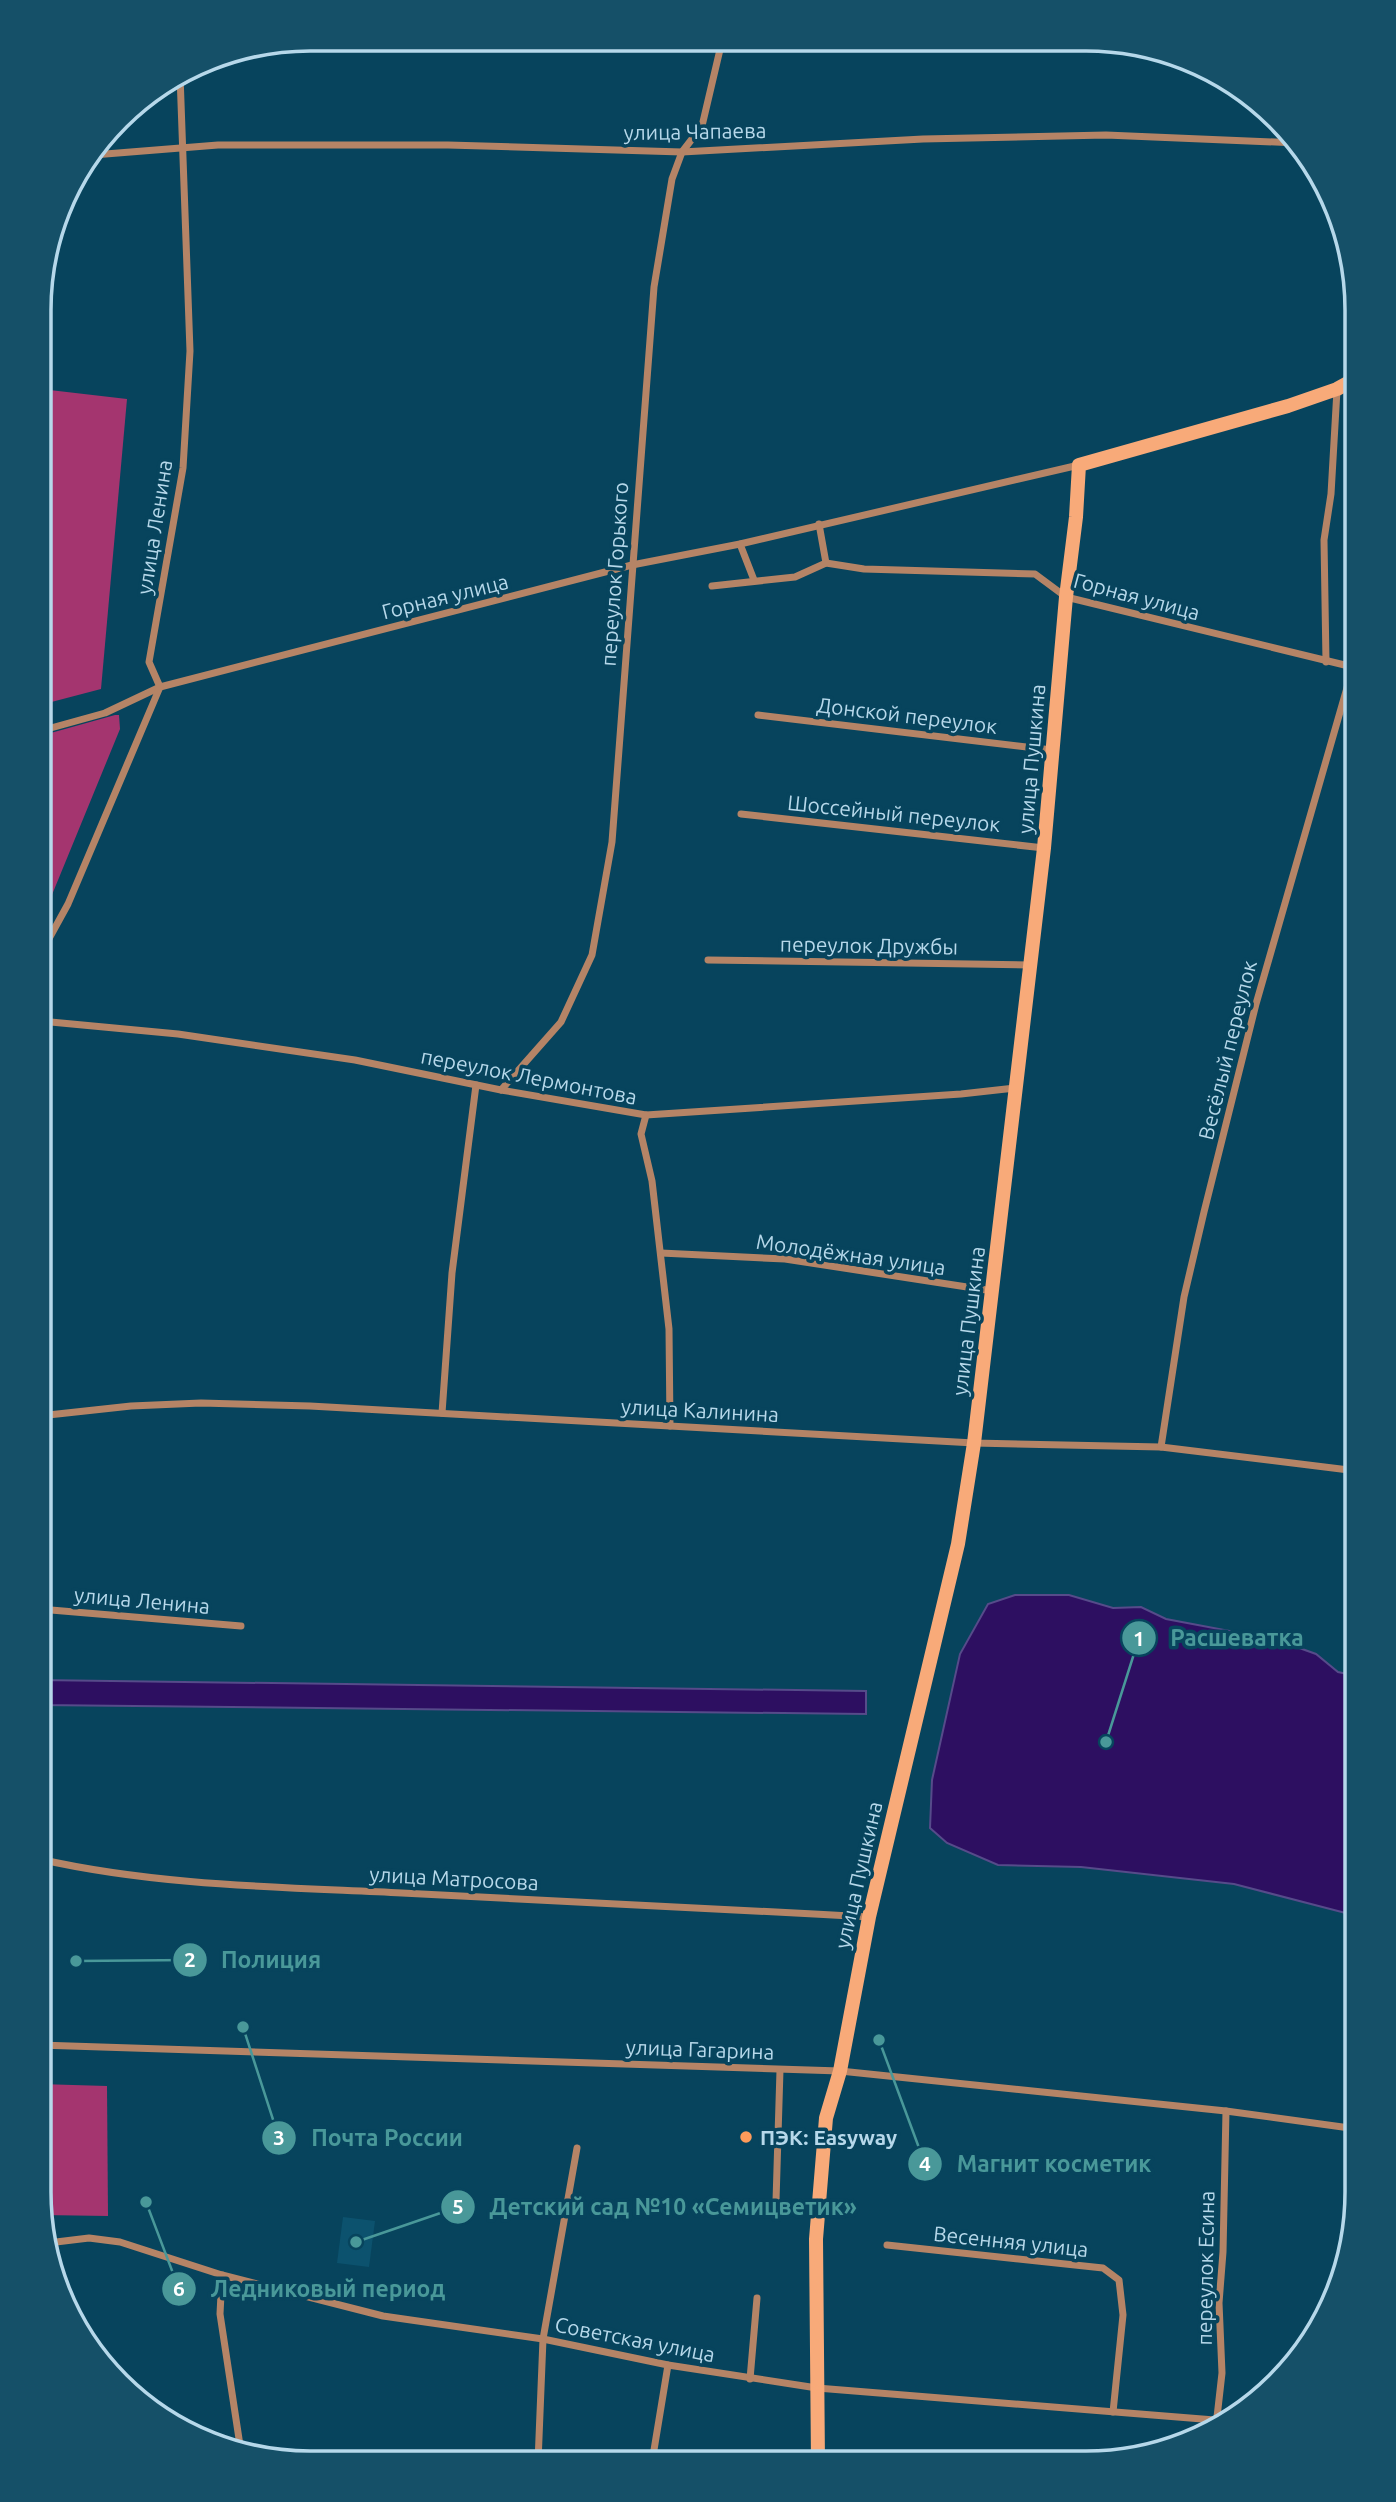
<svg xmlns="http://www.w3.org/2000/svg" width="1396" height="2502" font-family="Ubuntu,sans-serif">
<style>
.built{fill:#0c526e}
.green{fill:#a4356f}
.water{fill:#2d0f61;stroke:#564b8a;stroke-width:2}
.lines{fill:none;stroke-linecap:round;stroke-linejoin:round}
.street{stroke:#b58466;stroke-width:7}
.secondary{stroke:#f8aa79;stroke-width:14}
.poi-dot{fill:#ff9b5a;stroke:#07445d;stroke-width:2.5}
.labels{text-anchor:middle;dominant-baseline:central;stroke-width:7;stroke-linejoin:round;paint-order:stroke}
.street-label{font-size:21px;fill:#b6d8ea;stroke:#07445d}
.poi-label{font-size:21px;font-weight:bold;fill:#b6d8ea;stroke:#07445d;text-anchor:start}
.rim{fill:none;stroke:#b6d8ea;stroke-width:3.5}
.leader{fill:none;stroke:#499899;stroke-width:2.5}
.callout-dot{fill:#499899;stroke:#07445d;stroke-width:2.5}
.mark-label{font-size:21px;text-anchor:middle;font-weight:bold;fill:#fff}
.callout-label{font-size:23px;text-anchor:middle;font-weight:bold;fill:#499899;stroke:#07445d;stroke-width:7;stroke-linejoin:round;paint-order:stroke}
</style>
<rect width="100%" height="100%" fill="#07445d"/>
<polygon class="built" points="343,2217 375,2221 369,2267 337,2263"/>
<g class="green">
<polygon points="41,389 127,399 101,689 40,705"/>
<polygon points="115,715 119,715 120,729 40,924 40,891 44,888 49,852 40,853 40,736"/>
<polygon points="39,2084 107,2086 108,2216 42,2215 39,2192"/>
</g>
<g class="water">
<polygon points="1015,1595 1069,1595 1113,1608 1141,1607 1166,1619 1277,1640 1316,1654 1338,1672 1357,1676 1357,1916 1234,1884 1081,1867 998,1865 947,1843 930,1828 932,1780 960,1654 988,1604"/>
<polygon points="39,1680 866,1691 866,1714 39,1705"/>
</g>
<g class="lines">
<g class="street">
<polyline points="93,155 218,145 448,145 682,152 923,139 1106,135 1297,143"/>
<polyline points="819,524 826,563"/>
<polyline points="740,544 754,580"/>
<polyline points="712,586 795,577 826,563 864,569 1035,574 1066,597 1357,668"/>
<polyline points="1326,662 1324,540 1331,494 1337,390"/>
<polyline points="758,715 1052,750"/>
<polyline points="40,731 105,713 160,687 632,565 740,544 1079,465"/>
<polyline points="741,814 1044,848"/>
<polyline points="40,955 68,904 160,687 149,662 183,468 190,351 180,75"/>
<polyline points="708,960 1030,965"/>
<polyline points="40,1021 178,1034 355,1060 501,1090 646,1115 961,1094 1015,1088"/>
<polyline points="501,1090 561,1022 592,955 612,842 654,287 672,179 682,152 702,126 722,41"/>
<polyline points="646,1115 641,1134 652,1181 669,1329 670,1426"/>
<polyline points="661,1253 785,1259 993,1291"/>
<polyline points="442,1413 452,1273 476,1085"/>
<polyline points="39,1416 131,1406 201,1403 310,1406 974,1443 1161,1447 1357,1471"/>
<polyline points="1161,1447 1184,1297 1204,1212 1256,1004 1353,667"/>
<polyline points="39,1609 241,1626"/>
<path d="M39,1859C158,1886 281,1887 402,1893C558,1901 713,1908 868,1917"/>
<polyline points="39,2045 840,2071 1226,2111 1357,2129"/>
<polyline points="776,2201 780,2070"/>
<polyline points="887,2245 1103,2268 1119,2280 1123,2315 1113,2412"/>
<polyline points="48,2247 56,2242 89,2238 120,2242 222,2275 383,2316 543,2339 668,2365 817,2388 1227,2421"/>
<polyline points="222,2275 220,2314 241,2452"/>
<polyline points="750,2379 757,2298"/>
<polyline points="1216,2426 1222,2373 1219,2303 1223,2252 1226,2111"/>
<polyline points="538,2462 543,2339 577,2148"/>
<polyline points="652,2462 668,2365"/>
</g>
<polyline class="secondary" points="818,2463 816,2239 826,2118 840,2071 869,1917 958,1544 974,1443 1044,848 1066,597 1076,517 1079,465 1288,406 1337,389 1357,378"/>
</g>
<circle class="poi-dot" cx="746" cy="2137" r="7"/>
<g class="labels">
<g class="street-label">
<text transform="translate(695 131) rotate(-1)">улица Чапаева</text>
<text transform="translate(154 527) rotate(-81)">улица Ленина</text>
<text transform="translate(614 574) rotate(-86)">переулок Горького</text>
<text transform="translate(445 596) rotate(-14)">Горная улица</text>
<text transform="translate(1137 596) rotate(15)">Горная улица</text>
<text transform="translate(907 715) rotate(7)">Донской переулок</text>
<text transform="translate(1031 759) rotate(-85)">улица Пушкина</text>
<text transform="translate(894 813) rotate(6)">Шоссейный переулок</text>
<text transform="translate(869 945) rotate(1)">переулок Дружбы</text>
<text transform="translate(1227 1050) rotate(-76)">Весёлый переулок</text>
<text transform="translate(529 1076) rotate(11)">переулок Лермонтова</text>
<text transform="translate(851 1254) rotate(8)">Молодёжная улица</text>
<text transform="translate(968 1321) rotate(-83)">улица Пушкина</text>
<text transform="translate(700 1410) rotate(3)">улица Калинина</text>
<text transform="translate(142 1600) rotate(5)">улица Ленина</text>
<text transform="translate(858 1875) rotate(-77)">улица Пушкина</text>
<text transform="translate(454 1878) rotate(3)">улица Матросова</text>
<text transform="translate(700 2049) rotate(2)">улица Гагарина</text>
<text transform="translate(1011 2241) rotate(6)">Весенняя улица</text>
<text transform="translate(1205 2268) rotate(-89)">переулок Есина</text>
<text transform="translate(635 2339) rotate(11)">Советская улица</text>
</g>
<g class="poi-label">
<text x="760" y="2137">ПЭК: Easyway</text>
</g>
</g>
<path d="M0 0H1396V2502H0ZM310 51H1086A259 259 0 0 1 1345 310V2192A259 259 0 0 1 1086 2451H310A259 259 0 0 1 51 2192V310A259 259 0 0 1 310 51Z" fill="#155068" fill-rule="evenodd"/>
<path class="rim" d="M310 51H1086A259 259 0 0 1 1345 310V2192A259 259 0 0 1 1086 2451H310A259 259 0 0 1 51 2192V310A259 259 0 0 1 310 51Z"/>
<path class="leader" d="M1106 1742L1139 1638M76 1961L190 1960M243 2027L279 2138M879 2040L925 2164M356 2242L458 2207M146 2202L179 2289"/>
<g class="callout-dot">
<circle cx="1106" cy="1742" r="7"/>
<circle cx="76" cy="1961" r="7"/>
<circle cx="243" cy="2027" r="7"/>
<circle cx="879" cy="2040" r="7"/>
<circle cx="356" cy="2242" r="7"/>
<circle cx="146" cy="2202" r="7"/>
<circle cx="1139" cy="1638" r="18"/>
<circle cx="190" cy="1960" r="18"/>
<circle cx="279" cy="2138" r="18"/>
<circle cx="925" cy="2164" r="18"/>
<circle cx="458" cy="2207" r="18"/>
<circle cx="179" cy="2289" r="18"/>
</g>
<g class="mark-label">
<text x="1139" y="1646">1</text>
<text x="190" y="1967">2</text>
<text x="279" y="2145">3</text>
<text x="925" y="2171">4</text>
<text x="458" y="2214">5</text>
<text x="179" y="2296">6</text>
</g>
<g class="callout-label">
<text x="1237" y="1646">Расшеватка</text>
<text x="271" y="1968">Полиция</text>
<text x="387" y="2146">Почта России</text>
<text x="1054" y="2172">Магнит косметик</text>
<text x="673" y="2215">Детский сад №10 «Семицветик»</text>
<text x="328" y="2297">Ледниковый период</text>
</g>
</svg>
